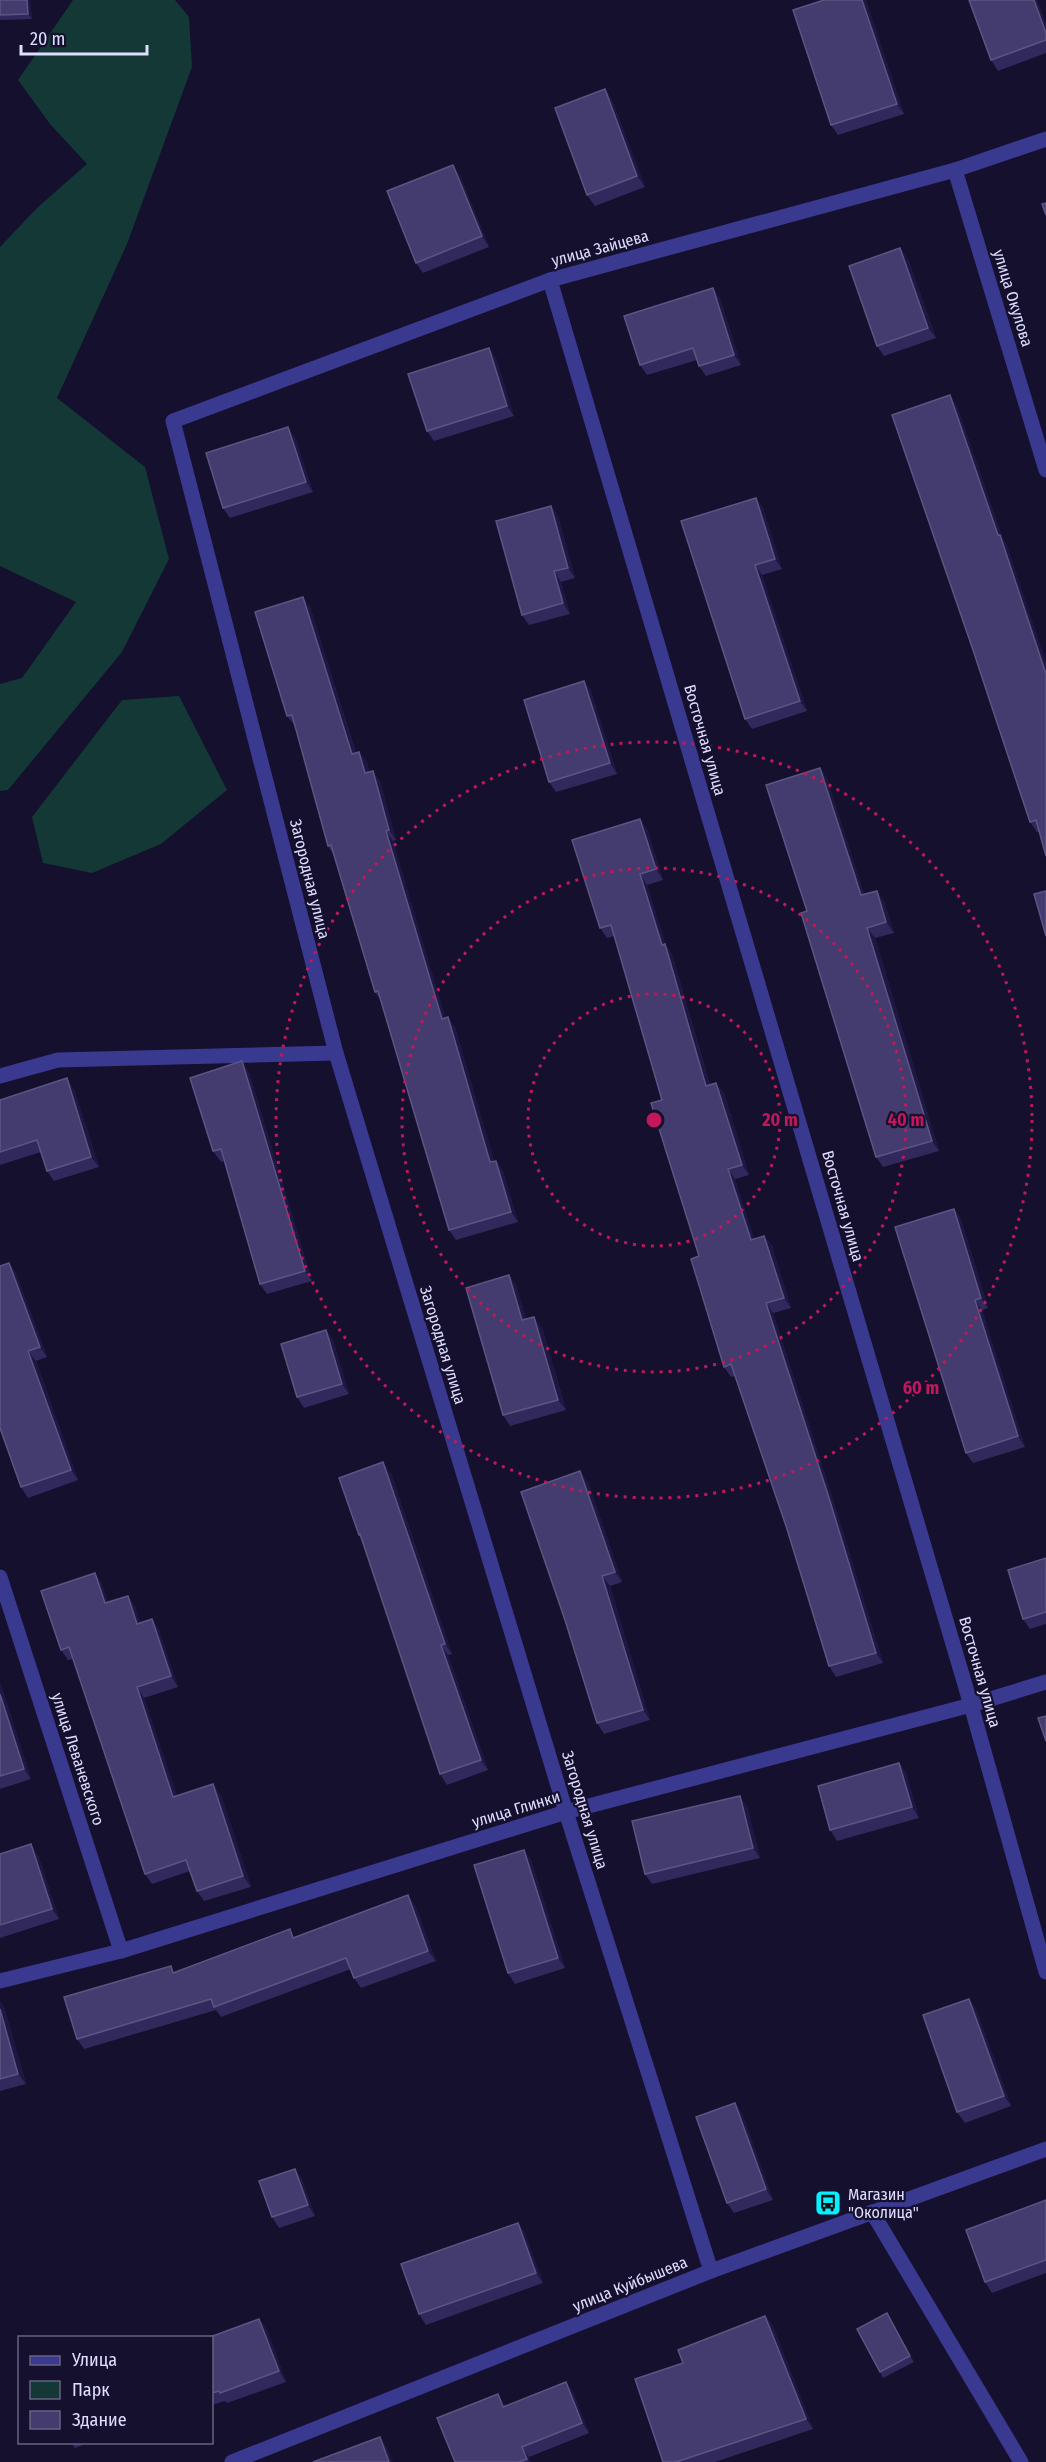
<svg xmlns="http://www.w3.org/2000/svg" width="1046" height="2462" font-family="'Fira Sans Condensed',sans-serif">
<style>
.green{fill:#133835}
.lines{fill:none;stroke-linecap:round;stroke-linejoin:round}
.minor{stroke:#39398f;stroke-width:15}
.wall{fill:#31295c}
.shaded-wall{fill:#1e1742}
.building{fill:#443c6e;stroke:#5c5584;stroke-width:1.5}
.ring{fill:none;stroke:#c2185b;stroke-width:3;stroke-dasharray:3 6}
.labels{text-anchor:middle;dominant-baseline:central;stroke-width:4.5;stroke-linejoin:round;paint-order:stroke}
.street-label{font-size:16px;fill:#e0ddff;stroke:#14102e}
.poi-label{font-size:16px;fill:#e0ddff;stroke:#14102e;text-anchor:start}
.centre{fill:#c2185b;stroke:#14102e;stroke-width:3}
.ring-label{font-size:18px;text-anchor:middle;font-weight:bold;fill:#c2185b;stroke:#14102e;stroke-width:4.5;stroke-linejoin:round;paint-order:stroke}
</style>
<rect width="100%" height="100%" fill="#14102e"/>
<g class="green">
<polygon points="73,0 175,0 189,17 192,67 127,244 57,398 145,467 169,559 122,652 8,790 0,791 0,684 22,678 76,602 0,566 0,247 37,208 87,164 50,124 18,80"/>
<polygon points="179,696 227,790 161,844 92,873 43,863 32,817 122,700"/>
</g>
<g class="lines">
<g class="minor">
<polyline points="955,170 1046,470"/>
<polyline points="550,280 971,1705 1046,1972"/>
<polyline points="0,1076 58,1060 336,1053"/>
<polyline points="0,1577 121,1951"/>
<polyline points="0,1981 121,1951 566,1812 971,1705 1046,1682"/>
<polyline points="872,2212 1021,2462"/>
<polyline points="711,2271 566,1812 336,1053 173,421 550,280 955,170 1046,139"/>
<polyline points="232,2462 711,2271 1046,2149"/>
</g>
</g>
<g class="wall">
<polygon points="0,0 30,0 32,19 0,20"/>
<polygon points="866,0 904,114 838,135 831,125"/>
<polygon points="969,0 1037,0 1046,24 1046,53 998,71 991,60"/>
<polygon points="605,89 612,100 645,187 595,206 587,195"/>
<polygon points="460,175 489,247 423,273 416,263"/>
<polygon points="908,259 936,338 884,356 877,346"/>
<polygon points="720,298 741,365 706,376 699,366 697,360 647,375 640,365"/>
<polygon points="489,348 496,358 514,416 434,441 427,431"/>
<polygon points="957,406 1003,539 1007,545 1039,832 1037,832 1030,822"/>
<polygon points="295,437 313,492 230,518 223,508"/>
<polygon points="756,498 763,508 782,569 762,575 807,711 752,729 745,719"/>
<polygon points="551,506 558,516 575,578 561,582 570,614 529,625 522,615"/>
<polygon points="310,607 356,753 359,752 367,762 369,772 380,781 396,840 393,841 445,1018 455,1027 494,1161 496,1161 503,1171 518,1222 456,1240 449,1230 380,999 375,992 333,854 328,846 295,726 287,716"/>
<polygon points="584,681 591,691 617,774 556,792 549,782"/>
<polygon points="820,768 827,779 864,894 877,891 884,901 894,933 875,938 939,1151 883,1167 876,1157 807,911"/>
<polygon points="647,829 663,880 647,885 666,946 672,954 710,1085 724,1093 749,1175 735,1179 754,1239 764,1236 772,1246 791,1308 773,1313 837,1512 883,1663 836,1677 829,1666 787,1529 735,1376 731,1377 724,1367 662,1100 614,936 607,938 600,928"/>
<polygon points="249,1072 312,1281 267,1294 260,1284 224,1161 221,1162 213,1151"/>
<polygon points="74,1089 99,1167 54,1181 47,1171 41,1152 0,1165 0,1100"/>
<polygon points="954,1209 961,1219 988,1308 982,1310 1025,1447 973,1463 966,1453"/>
<polygon points="9,1263 16,1273 47,1357 36,1361 78,1480 28,1498 21,1487"/>
<polygon points="509,1275 516,1285 526,1319 542,1327 566,1410 510,1426 503,1415"/>
<polygon points="326,1330 333,1340 349,1394 304,1408 297,1397"/>
<polygon points="391,1473 452,1654 448,1655 488,1770 447,1785 440,1774 362,1540 359,1535"/>
<polygon points="588,1482 622,1582 610,1586 650,1720 604,1734 597,1723"/>
<polygon points="1046,1558 1046,1624 1030,1629 1023,1619"/>
<polygon points="95,1573 102,1584 108,1602 135,1606 140,1623 152,1619 159,1630 178,1687 144,1698 177,1796 221,1795 251,1887 204,1901 197,1891 190,1871 152,1884 145,1874 73,1659 68,1660 61,1650"/>
<polygon points="0,1682 31,1779 0,1789"/>
<polygon points="899,1763 906,1773 919,1818 837,1841 830,1830"/>
<polygon points="747,1806 760,1858 652,1884 645,1874"/>
<polygon points="0,1854 38,1855 59,1919 0,1938"/>
<polygon points="531,1860 565,1968 515,1984 508,1973"/>
<polygon points="415,1905 436,1961 361,1988 354,1978 351,1969 221,2017 216,2010 84,2049 77,2039 175,1972 295,1937"/>
<polygon points="969,1999 976,2009 1011,2106 965,2123 957,2112"/>
<polygon points="0,2002 4,2007 26,2084 0,2091"/>
<polygon points="742,2113 773,2200 734,2213 727,2203"/>
<polygon points="295,2169 302,2179 315,2216 279,2228 272,2217"/>
<polygon points="1046,2200 1046,2273 992,2293 985,2282"/>
<polygon points="518,2223 525,2233 543,2283 426,2325 419,2314"/>
<polygon points="887,2313 914,2362 883,2378 880,2372"/>
<polygon points="765,2316 773,2326 813,2429 715,2462 663,2462 683,2363"/>
<polygon points="267,2329 286,2382 227,2403 225,2401 212,2405 212,2337"/>
<polygon points="566,2382 573,2392 589,2433 529,2457 531,2462 455,2462 505,2404 506,2406"/>
<polygon points="71,2442 91,2442 75,2448"/>
</g>
<g class="shaded-wall">
<polygon points="27,0 30,0 32,19 28,14"/>
<polygon points="862,0 866,0 904,114 897,104"/>
<polygon points="1034,0 1037,0 1046,24 1046,33"/>
<polygon points="605,89 612,100 645,187 637,176"/>
<polygon points="453,165 460,175 489,247 482,236"/>
<polygon points="900,248 908,259 936,338 928,328"/>
<polygon points="713,288 720,298 741,365 734,355"/>
<polygon points="489,348 496,358 514,416 507,406"/>
<polygon points="950,395 957,406 1003,539 1007,545 1046,662 1046,674"/>
<polygon points="288,427 295,437 313,492 306,482"/>
<polygon points="756,498 763,508 782,569 775,559"/>
<polygon points="551,506 558,516 575,578 568,568"/>
<polygon points="755,565 762,575 807,711 800,701"/>
<polygon points="554,571 561,582 570,614 563,603"/>
<polygon points="303,597 310,607 359,764 352,754"/>
<polygon points="584,681 591,691 617,774 610,763"/>
<polygon points="359,752 367,762 372,783 365,773"/>
<polygon points="820,768 827,779 868,906 861,895"/>
<polygon points="373,771 380,781 396,840 389,830"/>
<polygon points="640,819 647,829 663,880 656,869"/>
<polygon points="386,831 393,841 449,1029 442,1019"/>
<polygon points="640,874 647,885 666,946 672,954 713,1097 706,1086"/>
<polygon points="877,891 884,901 894,933 886,922"/>
<polygon points="867,928 875,938 939,1151 932,1141"/>
<polygon points="448,1017 455,1027 498,1173 490,1162"/>
<polygon points="242,1061 249,1072 312,1281 305,1271"/>
<polygon points="67,1078 74,1089 99,1167 91,1157"/>
<polygon points="716,1083 724,1093 749,1175 742,1165"/>
<polygon points="496,1161 503,1171 518,1222 511,1212"/>
<polygon points="728,1169 735,1179 758,1250 751,1240"/>
<polygon points="954,1209 961,1219 988,1308 981,1298"/>
<polygon points="764,1236 772,1246 791,1308 784,1298"/>
<polygon points="9,1263 16,1273 47,1357 40,1347"/>
<polygon points="509,1275 516,1285 530,1330 522,1320"/>
<polygon points="975,1300 982,1310 1025,1447 1018,1436"/>
<polygon points="766,1303 773,1313 837,1512 883,1663 876,1653"/>
<polygon points="534,1317 542,1327 566,1410 558,1400"/>
<polygon points="326,1330 333,1340 349,1394 342,1384"/>
<polygon points="28,1351 36,1361 78,1480 71,1470"/>
<polygon points="383,1462 391,1473 452,1654 445,1644"/>
<polygon points="580,1471 588,1482 622,1582 615,1572"/>
<polygon points="95,1573 102,1584 112,1613 105,1603"/>
<polygon points="602,1576 610,1586 650,1720 643,1710"/>
<polygon points="128,1596 135,1606 144,1635 137,1624"/>
<polygon points="152,1619 159,1630 178,1687 171,1676"/>
<polygon points="441,1645 448,1655 488,1770 481,1760"/>
<polygon points="0,1682 31,1779 24,1769 0,1694"/>
<polygon points="137,1687 144,1698 181,1808 173,1797"/>
<polygon points="899,1763 906,1773 919,1818 912,1807"/>
<polygon points="213,1784 221,1795 251,1887 243,1876"/>
<polygon points="740,1796 747,1806 760,1858 753,1848"/>
<polygon points="31,1844 38,1855 59,1919 52,1909"/>
<polygon points="524,1850 531,1860 565,1968 558,1958"/>
<polygon points="408,1895 415,1905 436,1961 428,1951"/>
<polygon points="969,1999 976,2009 1011,2106 1004,2096"/>
<polygon points="0,2002 4,2007 26,2084 18,2074 0,2009"/>
<polygon points="735,2103 742,2113 773,2200 766,2189"/>
<polygon points="295,2169 302,2179 315,2216 308,2205"/>
<polygon points="518,2223 525,2233 543,2283 536,2273"/>
<polygon points="887,2313 891,2319 914,2362 910,2356"/>
<polygon points="765,2316 773,2326 813,2429 806,2419"/>
<polygon points="259,2319 267,2329 286,2382 279,2371"/>
<polygon points="566,2382 573,2392 589,2433 582,2423"/>
<polygon points="498,2394 505,2404 511,2417 503,2407"/>
<polygon points="380,2437 387,2447 393,2462 389,2462"/>
<polygon points="522,2447 529,2457 531,2462 529,2462 527,2459"/>
</g>
<g class="building">
<polygon points="0,0 27,0 28,14 0,15"/>
<polygon points="824,0 862,0 897,104 831,125 793,10"/>
<polygon points="969,0 1034,0 1046,33 1046,40 991,60"/>
<polygon points="605,89 637,176 587,195 555,108"/>
<polygon points="453,165 482,236 416,263 387,191"/>
<polygon points="1046,203 1046,215 1042,204"/>
<polygon points="900,248 928,328 877,346 849,266"/>
<polygon points="713,288 734,355 699,366 693,348 640,365 624,316"/>
<polygon points="489,348 507,406 427,431 408,374"/>
<polygon points="950,395 998,535 1000,535 1046,674 1046,856 1036,820 1030,822 972,647 892,415"/>
<polygon points="288,427 306,482 223,508 206,453"/>
<polygon points="756,498 775,559 755,565 800,701 745,719 681,521"/>
<polygon points="551,506 568,568 554,571 563,603 522,615 496,521"/>
<polygon points="303,597 352,754 359,752 365,773 373,771 389,830 386,831 442,1019 448,1017 490,1162 496,1161 511,1212 449,1230 378,991 375,992 331,845 328,846 292,715 287,716 255,612"/>
<polygon points="584,681 610,763 549,782 524,700"/>
<polygon points="820,768 861,895 877,891 886,922 867,928 932,1141 876,1157 801,913 807,911 766,785"/>
<polygon points="640,819 656,869 640,874 662,945 665,944 706,1086 716,1083 742,1165 728,1169 751,1240 764,1236 784,1298 766,1303 830,1501 876,1653 829,1666 787,1529 731,1364 724,1367 691,1259 699,1256 651,1103 662,1100 611,925 600,928 572,840"/>
<polygon points="1046,891 1046,936 1034,894"/>
<polygon points="242,1061 305,1271 260,1284 221,1149 213,1151 190,1078"/>
<polygon points="67,1078 91,1157 47,1171 37,1140 0,1152 0,1100"/>
<polygon points="954,1209 981,1298 975,1300 1018,1436 966,1453 895,1227"/>
<polygon points="9,1263 40,1347 28,1351 71,1470 21,1487 0,1428 0,1266"/>
<polygon points="509,1275 522,1320 534,1317 558,1400 503,1415 466,1288"/>
<polygon points="326,1330 342,1384 297,1397 281,1344"/>
<polygon points="383,1462 445,1644 441,1645 481,1760 440,1774 360,1534 359,1535 339,1478"/>
<polygon points="580,1471 615,1572 602,1576 643,1710 597,1723 565,1620 521,1492"/>
<polygon points="1046,1558 1046,1612 1023,1619 1008,1570"/>
<polygon points="95,1573 105,1603 128,1596 137,1624 152,1619 171,1676 137,1687 173,1797 213,1784 243,1876 197,1891 186,1860 145,1874 69,1647 61,1650 41,1591"/>
<polygon points="0,1694 24,1769 0,1776"/>
<polygon points="1046,1716 1046,1741 1038,1718"/>
<polygon points="899,1763 912,1807 830,1830 818,1786"/>
<polygon points="740,1796 753,1848 645,1874 632,1821"/>
<polygon points="31,1844 52,1909 0,1925 0,1854"/>
<polygon points="524,1850 558,1958 508,1973 474,1865"/>
<polygon points="408,1895 428,1951 354,1978 346,1958 214,2007 211,1999 77,2039 64,1997 171,1966 173,1973 290,1929 293,1938"/>
<polygon points="969,1999 1004,2096 957,2112 923,2015"/>
<polygon points="0,2009 18,2074 0,2079"/>
<polygon points="735,2103 766,2189 727,2203 696,2117"/>
<polygon points="295,2169 308,2205 272,2217 259,2181"/>
<polygon points="1046,2200 1046,2260 985,2282 966,2230"/>
<polygon points="518,2223 536,2273 419,2314 401,2264"/>
<polygon points="887,2313 910,2356 880,2372 857,2329"/>
<polygon points="765,2316 806,2419 676,2462 663,2462 635,2379 683,2363 678,2350"/>
<polygon points="259,2319 279,2371 220,2393 219,2391 212,2393 212,2337 210,2337"/>
<polygon points="566,2382 582,2423 522,2447 527,2459 519,2462 455,2462 437,2418 498,2394 503,2407"/>
<polygon points="380,2437 389,2462 313,2462"/>
</g>
<g class="ring">
<circle cx="654" cy="1120" r="126"/>
<circle cx="654" cy="1120" r="252"/>
<circle cx="654" cy="1120" r="378"/>
</g>
<defs>
<symbol id="bus-square" viewBox="-11 -11 22 22"><rect x="-9" y="-9" width="18" height="18" rx="4" fill="#09efff" stroke="#14102e"/><path d="M-5-6H5V4H4V6H2V4H-2V6H-4V4H-5ZM-3.5-4V0h7V-4ZM-3.5 1.2v1.5H-2V1.2ZM2 1.2v1.5H3.5V1.2Z" fill="#111"/></symbol>
</defs>
<g fill-rule="evenodd">
<use href="#bus-square" x="813" y="2188" width="30" height="30"/>
</g>
<g class="labels">
<g class="street-label">
<text transform="translate(600 248) rotate(-15)">улица Зайцева</text>
<text transform="translate(1013 298) rotate(73)">улица Окулова</text>
<text transform="translate(705 740) rotate(74)">Восточная улица</text>
<text transform="translate(310 879) rotate(76)">Загородная улица</text>
<text transform="translate(843 1206) rotate(74)">Восточная улица</text>
<text transform="translate(443 1345) rotate(73)">Загородная улица</text>
<text transform="translate(980 1672) rotate(74)">Восточная улица</text>
<text transform="translate(78 1759) rotate(72)">улица Леваневского</text>
<text transform="translate(516 1809) rotate(-17)">улица Глинки</text>
<text transform="translate(585 1810) rotate(73)">Загородная улица</text>
<text transform="translate(630 2284) rotate(-22)">улица Куйбышева</text>
</g>
<g class="poi-label">
<text x="848" y="2194">Магазин<tspan x="848" dy="18">"Околица"</tspan></text>
</g>
</g>
<circle cx="654" cy="1120" r="9" class="centre"/>
<g class="ring-label">
<text x="780" y="1126">20 m</text>
<text x="906" y="1126">40 m</text>
<text x="921" y="1394">60 m</text>
</g>
<rect x="18" y="2336" width="195" height="108" fill="#14102e" stroke="#666282" stroke-width="1.5"/>
<rect x="30" y="2356" width="30" height="9" fill="#39398f" stroke="#666282" stroke-width="1.5"/>
<text x="72" y="2366" font-size="18" fill="#e0ddff">Улица</text>
<rect x="30" y="2381" width="30" height="18" fill="#133835" stroke="#666282" stroke-width="1.5"/>
<text x="72" y="2396" font-size="18" fill="#e0ddff">Парк</text>
<rect x="30" y="2411" width="30" height="18" fill="#443c6e" stroke="#666282" stroke-width="1.5"/>
<text x="72" y="2426" font-size="18" fill="#e0ddff">Здание</text>
<path d="M21 45v9h126v-9" fill="none" stroke="#e0ddff" stroke-width="3"/>
<text x="30" y="45" font-size="18" fill="#e0ddff" stroke="#14102e" stroke-width="4.5" paint-order="stroke">20 m</text>
</svg>
